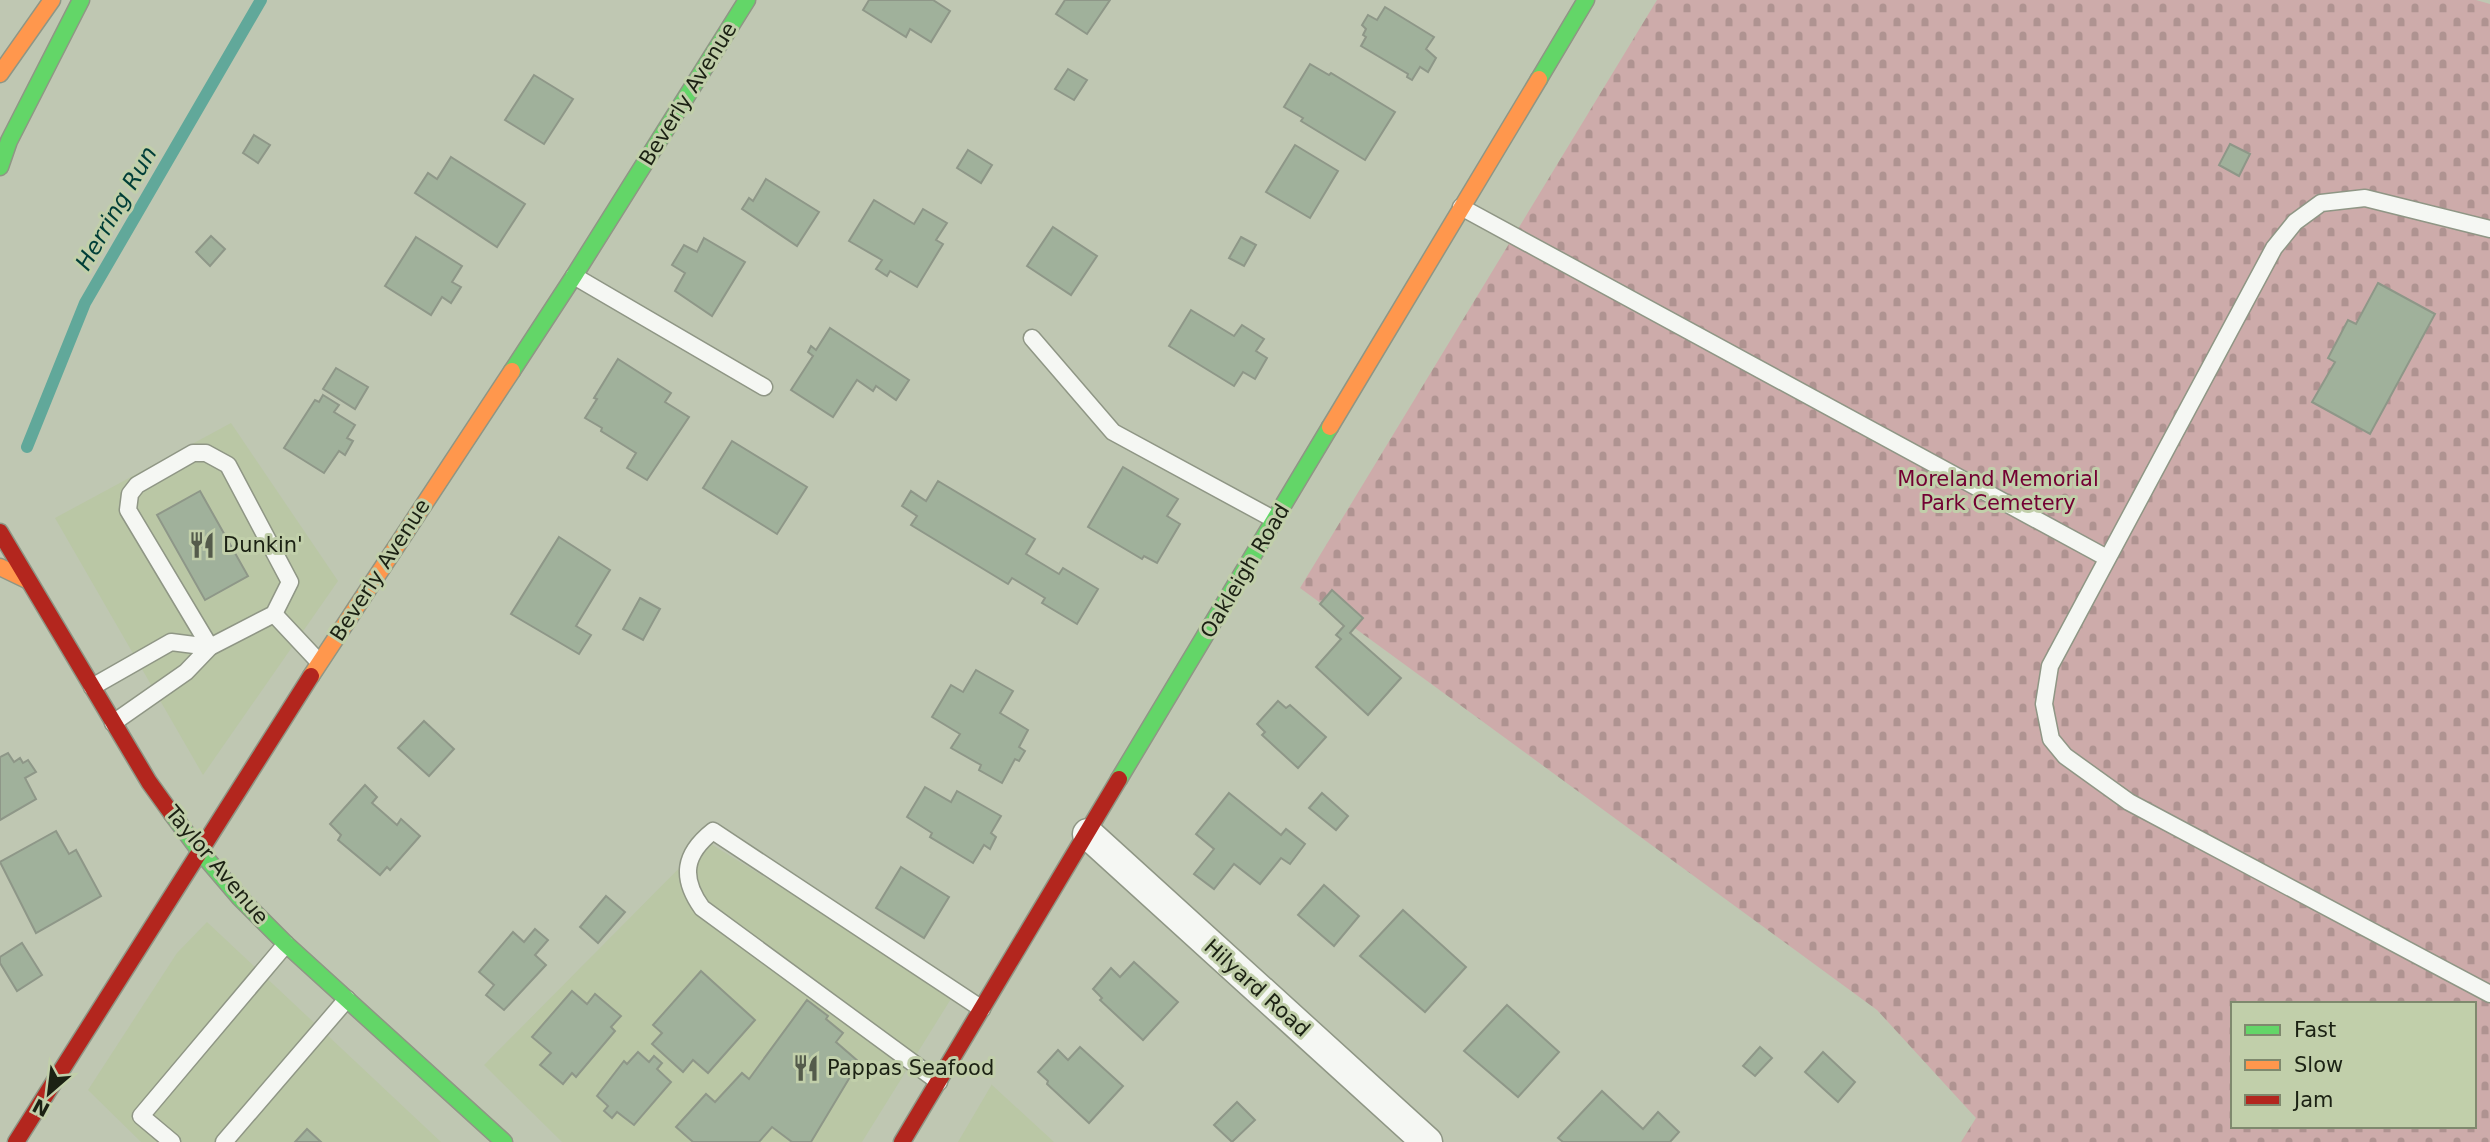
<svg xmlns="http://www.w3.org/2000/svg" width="2490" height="1142" font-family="'DejaVu Sans',sans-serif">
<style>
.built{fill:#bac7a5}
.cemetery{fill:url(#cemetery-stones);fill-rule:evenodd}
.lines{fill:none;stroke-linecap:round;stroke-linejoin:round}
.stream{stroke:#61a89a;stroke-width:12}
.building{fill:#a0b19b;stroke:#8e9788;stroke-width:2}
.lane-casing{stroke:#8f9685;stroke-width:19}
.street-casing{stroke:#8f9685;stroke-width:33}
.fast-casing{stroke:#8f9685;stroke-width:19}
.slow-casing{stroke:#8f9685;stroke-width:19}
.jam-casing{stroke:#8f9685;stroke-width:19}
.lane{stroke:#f5f7f3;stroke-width:16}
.street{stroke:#f5f7f3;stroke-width:30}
.fast{stroke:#63d668;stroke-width:16}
.slow{stroke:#ff974d;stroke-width:16}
.jam{stroke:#b3261e;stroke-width:16}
.labels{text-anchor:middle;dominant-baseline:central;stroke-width:6;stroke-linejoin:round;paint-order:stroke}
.street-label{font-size:21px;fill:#1b2113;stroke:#c1cfaa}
.park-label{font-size:21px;fill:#730033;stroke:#c1cfaa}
.poi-label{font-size:21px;fill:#1b2113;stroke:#c1cfaa;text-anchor:start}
.water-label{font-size:23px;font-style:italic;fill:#003e38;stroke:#c1cfaa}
</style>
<defs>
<pattern id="cemetery-stones" width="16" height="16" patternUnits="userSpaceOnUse" patternTransform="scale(1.75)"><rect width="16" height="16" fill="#cdabaa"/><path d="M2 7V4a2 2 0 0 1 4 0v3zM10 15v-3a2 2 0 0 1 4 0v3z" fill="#af9391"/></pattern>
</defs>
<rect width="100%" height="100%" fill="#bfc7b2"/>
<g class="built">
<polygon points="231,423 338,581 203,775 55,518"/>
<polygon points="706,841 954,994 862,1142 562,1142 484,1065"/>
<polygon points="207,922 441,1142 141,1142 88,1090 177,953"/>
<polygon points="992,1084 992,1085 1054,1142 958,1142"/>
</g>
<path class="cemetery" d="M1657,0H2476L2490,4V1142H1961L1976,1118L1877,1010L1300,588ZM2233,1004H2474V1126H2233Z"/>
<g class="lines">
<polyline class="stream" points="27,447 85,303 261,0"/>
</g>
<g class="building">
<polygon points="869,0 933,0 950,11 931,42 910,29 906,37 863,10"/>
<polygon points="1065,0 1110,0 1087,34 1056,14"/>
<polygon points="1385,7 1434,37 1426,49 1436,58 1428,72 1420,67 1412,80 1407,77 1408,74 1361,46 1366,37 1363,35 1366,29 1362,25 1368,15 1377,20"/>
<polygon points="1310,64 1329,75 1331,73 1395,112 1365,160 1301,121 1303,118 1284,107"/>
<polygon points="1068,69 1087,80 1074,100 1055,89"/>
<polygon points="534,75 573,99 544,144 505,120"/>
<polygon points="254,135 270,145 258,163 243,153"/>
<polygon points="2230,144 2250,154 2239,176 2219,165"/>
<polygon points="1295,145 1338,171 1310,218 1266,192"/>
<polygon points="968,150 992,165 981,183 957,168"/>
<polygon points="451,157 525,204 497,247 415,193 428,173 437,179"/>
<polygon points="766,179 819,212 797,246 742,209 749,198 753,201"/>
<polygon points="874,200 914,224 923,209 947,223 936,240 943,244 917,287 890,271 887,276 876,269 882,260 849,241"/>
<polygon points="1053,227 1097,256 1071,295 1027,266"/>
<polygon points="211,236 225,249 210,266 196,252"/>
<polygon points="416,237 462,266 452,282 461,287 451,303 442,297 431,315 385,286"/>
<polygon points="1241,237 1256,245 1244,266 1229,258"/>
<polygon points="704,238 745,262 712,316 675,291 685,273 672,265 684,245 697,252"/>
<polygon points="2378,283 2435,314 2370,434 2312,402 2335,362 2328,358 2348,320 2356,324"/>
<polygon points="1191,310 1234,336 1242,325 1264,339 1256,351 1267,358 1255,379 1243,372 1234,386 1169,346"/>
<polygon points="830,328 909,380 896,400 876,386 873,391 857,380 833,417 791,390 813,356 808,352 811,346 816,350"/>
<polygon points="618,359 671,393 665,402 689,417 647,480 627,468 636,453 601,431 602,428 585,418 597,399 594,398"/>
<polygon points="336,368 368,387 355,409 323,389"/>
<polygon points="323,395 339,405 334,412 355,425 347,438 353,441 345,455 339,451 324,473 284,448 315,400 319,402"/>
<polygon points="732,441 807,487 777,534 703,488"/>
<polygon points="1123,467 1178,499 1167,516 1180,524 1157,563 1144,556 1142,559 1088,527"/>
<polygon points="938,481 1035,539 1026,554 1059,574 1063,568 1098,589 1077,624 1042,603 1045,598 1012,578 1008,584 911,525 917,516 902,506 911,491 926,501"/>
<polygon points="200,491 248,576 205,600 157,515"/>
<polygon points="559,537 610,570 576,626 591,635 579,654 511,614"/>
<polygon points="1332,590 1363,618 1350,633 1401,678 1368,715 1316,667 1341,639 1336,635 1344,626 1320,604"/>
<polygon points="640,598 660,609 643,640 623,629"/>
<polygon points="976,670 1013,691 1000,713 1028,730 1019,747 1025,751 1019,761 1015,759 1002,783 979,770 981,765 951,748 960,734 932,717 951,685 963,692"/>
<polygon points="1278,701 1286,708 1290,705 1326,737 1298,768 1262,735 1265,732 1257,724"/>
<polygon points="424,721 454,749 429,776 398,748"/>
<polygon points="8,753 14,762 20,758 23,763 28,760 36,772 25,778 36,799 0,820 0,757"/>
<polygon points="365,785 377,797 372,803 397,825 401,819 420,836 390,870 387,867 380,875 338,840 341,835 330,824"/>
<polygon points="925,787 951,802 957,791 1001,816 991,833 996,837 990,849 984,845 973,863 930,837 932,833 907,817"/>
<polygon points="1229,793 1281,835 1286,829 1305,844 1290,864 1281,858 1260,884 1234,864 1214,889 1194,874 1214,849 1196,834"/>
<polygon points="1322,793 1348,816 1336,830 1309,808"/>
<polygon points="56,831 69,854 76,850 101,896 36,933 0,862"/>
<polygon points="901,867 949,897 924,938 876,908"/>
<polygon points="1324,885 1359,916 1334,946 1298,915"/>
<polygon points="606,896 625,912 598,943 580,927"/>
<polygon points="1403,910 1466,967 1425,1012 1360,956"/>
<polygon points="535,929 548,940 535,955 546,965 504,1010 486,995 494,985 479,972 513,932 524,942"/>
<polygon points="22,943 42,975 17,991 0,963 0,957"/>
<polygon points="1134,962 1178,1002 1143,1040 1100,1000 1102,998 1093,989 1111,968 1120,977"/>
<polygon points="701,971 755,1020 708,1073 693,1060 683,1072 652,1044 662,1033 653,1025"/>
<polygon points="572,991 587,1004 595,994 621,1016 611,1027 615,1031 576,1077 572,1073 563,1084 540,1065 551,1053 532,1037"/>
<polygon points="807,1000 828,1016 826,1019 843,1033 836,1042 859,1062 811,1142 792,1142 772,1127 759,1142 693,1142 676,1127 706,1094 715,1102 742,1073 749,1079"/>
<polygon points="1507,1005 1559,1052 1518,1097 1464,1051"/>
<polygon points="1080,1047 1123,1086 1089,1123 1047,1084 1048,1081 1038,1072 1058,1050 1068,1060"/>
<polygon points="1760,1047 1772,1058 1755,1076 1743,1066"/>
<polygon points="638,1052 649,1062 654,1056 662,1063 657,1069 671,1082 634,1125 617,1112 612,1118 604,1111 608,1106 597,1096 624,1061 627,1064"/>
<polygon points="1823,1052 1855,1082 1838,1102 1805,1072"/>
<polygon points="1602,1091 1643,1129 1658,1112 1679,1132 1670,1142 1563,1142 1558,1138"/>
<polygon points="1237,1102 1255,1120 1232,1142 1214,1125"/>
<polygon points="307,1129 321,1142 295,1142"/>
</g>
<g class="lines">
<defs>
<g id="lane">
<polyline points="1461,207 2107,558"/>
<polyline points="2490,229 2365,198 2321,203 2295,222 2274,248 2050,666 2044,704 2051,739 2065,756 2129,802 2490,994"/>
<polyline points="574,276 764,387"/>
<polyline points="1032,338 1113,432 1275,520"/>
<polyline points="274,614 319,662"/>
<polyline points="92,687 171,642 210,647"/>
<polyline points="113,723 186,672 210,647 274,614 290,582 228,465 206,453 193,453 137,485 130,494 128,510 210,647"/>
<path d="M939,1082L702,908C680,877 684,854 713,831L982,1009"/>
<polyline points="172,1142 141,1116 286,944"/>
<polyline points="224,1142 347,999"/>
</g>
<polyline id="street" points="1088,834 1427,1142"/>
<g id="fast">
<polyline points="1539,79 1586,0"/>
<polyline points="0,167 9,141 81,0"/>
<polyline points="512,371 574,276 747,0"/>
<polyline points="1119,779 1330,427"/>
<polyline points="172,814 199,850 240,898 286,944 504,1142"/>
</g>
<g id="slow">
<polyline points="0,74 52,0"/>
<polyline points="1330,427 1539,79"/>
<polyline points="0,567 27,580"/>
<polyline points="311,676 512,371"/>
</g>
<g id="jam">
<polyline points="0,532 149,782 172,814"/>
<polyline points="16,1142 311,676"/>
<polyline points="902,1142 1119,779"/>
</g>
</defs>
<use href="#lane" class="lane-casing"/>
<use href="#street" class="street-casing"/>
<use href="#fast" class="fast-casing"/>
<use href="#slow" class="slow-casing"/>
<use href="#jam" class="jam-casing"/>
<use href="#lane" class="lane"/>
<use href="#street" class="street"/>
<use href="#fast" class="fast"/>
<use href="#slow" class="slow"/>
<use href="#jam" class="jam"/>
</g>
<defs>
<symbol id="restaurant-bare" viewBox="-9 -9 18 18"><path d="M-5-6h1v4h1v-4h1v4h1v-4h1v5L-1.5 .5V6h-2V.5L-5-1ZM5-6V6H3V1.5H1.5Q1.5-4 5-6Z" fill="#545b4b" stroke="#c1cfaa" stroke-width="2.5" paint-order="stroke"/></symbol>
</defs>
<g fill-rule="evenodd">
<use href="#restaurant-bare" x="183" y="526" width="38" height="38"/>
<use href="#restaurant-bare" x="787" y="1049" width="38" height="38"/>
</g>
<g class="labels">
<g class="street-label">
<text transform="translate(688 94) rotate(-58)">Beverly Avenue</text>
<text transform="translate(380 570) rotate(-57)">Beverly Avenue</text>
<text transform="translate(1245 571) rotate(-59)">Oakleigh Road</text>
<text transform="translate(217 865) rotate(50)">Taylor Avenue</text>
<text transform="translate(1257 988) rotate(42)">Hilyard Road</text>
</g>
<g class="park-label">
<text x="1998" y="479">Moreland Memorial<tspan x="1998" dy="24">Park Cemetery</tspan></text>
</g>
<g class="poi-label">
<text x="223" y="545">Dunkin'</text>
<text x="827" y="1068">Pappas Seafood</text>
</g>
<g class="water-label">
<text transform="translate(116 208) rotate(-60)">Herring Run</text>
</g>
</g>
<rect x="2231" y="1002" width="245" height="126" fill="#c1cfaa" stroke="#7f896e" stroke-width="2"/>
<rect x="2245" y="1025" width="35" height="10" fill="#63d668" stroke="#7f896e" stroke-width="2"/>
<text x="2294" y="1037" font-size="21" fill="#1b2113">Fast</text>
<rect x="2245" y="1060" width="35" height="10" fill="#ff974d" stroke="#7f896e" stroke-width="2"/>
<text x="2294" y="1072" font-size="21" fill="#1b2113">Slow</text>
<rect x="2245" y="1095" width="35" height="10" fill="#b3261e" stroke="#7f896e" stroke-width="2"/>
<text x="2294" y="1107" font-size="21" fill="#1b2113">Jam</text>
<g transform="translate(49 1093) rotate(208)" stroke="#c1cfaa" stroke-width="5" paint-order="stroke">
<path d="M0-5L12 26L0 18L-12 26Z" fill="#1b2113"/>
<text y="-10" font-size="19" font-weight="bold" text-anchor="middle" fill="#1b2113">N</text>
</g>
</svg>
